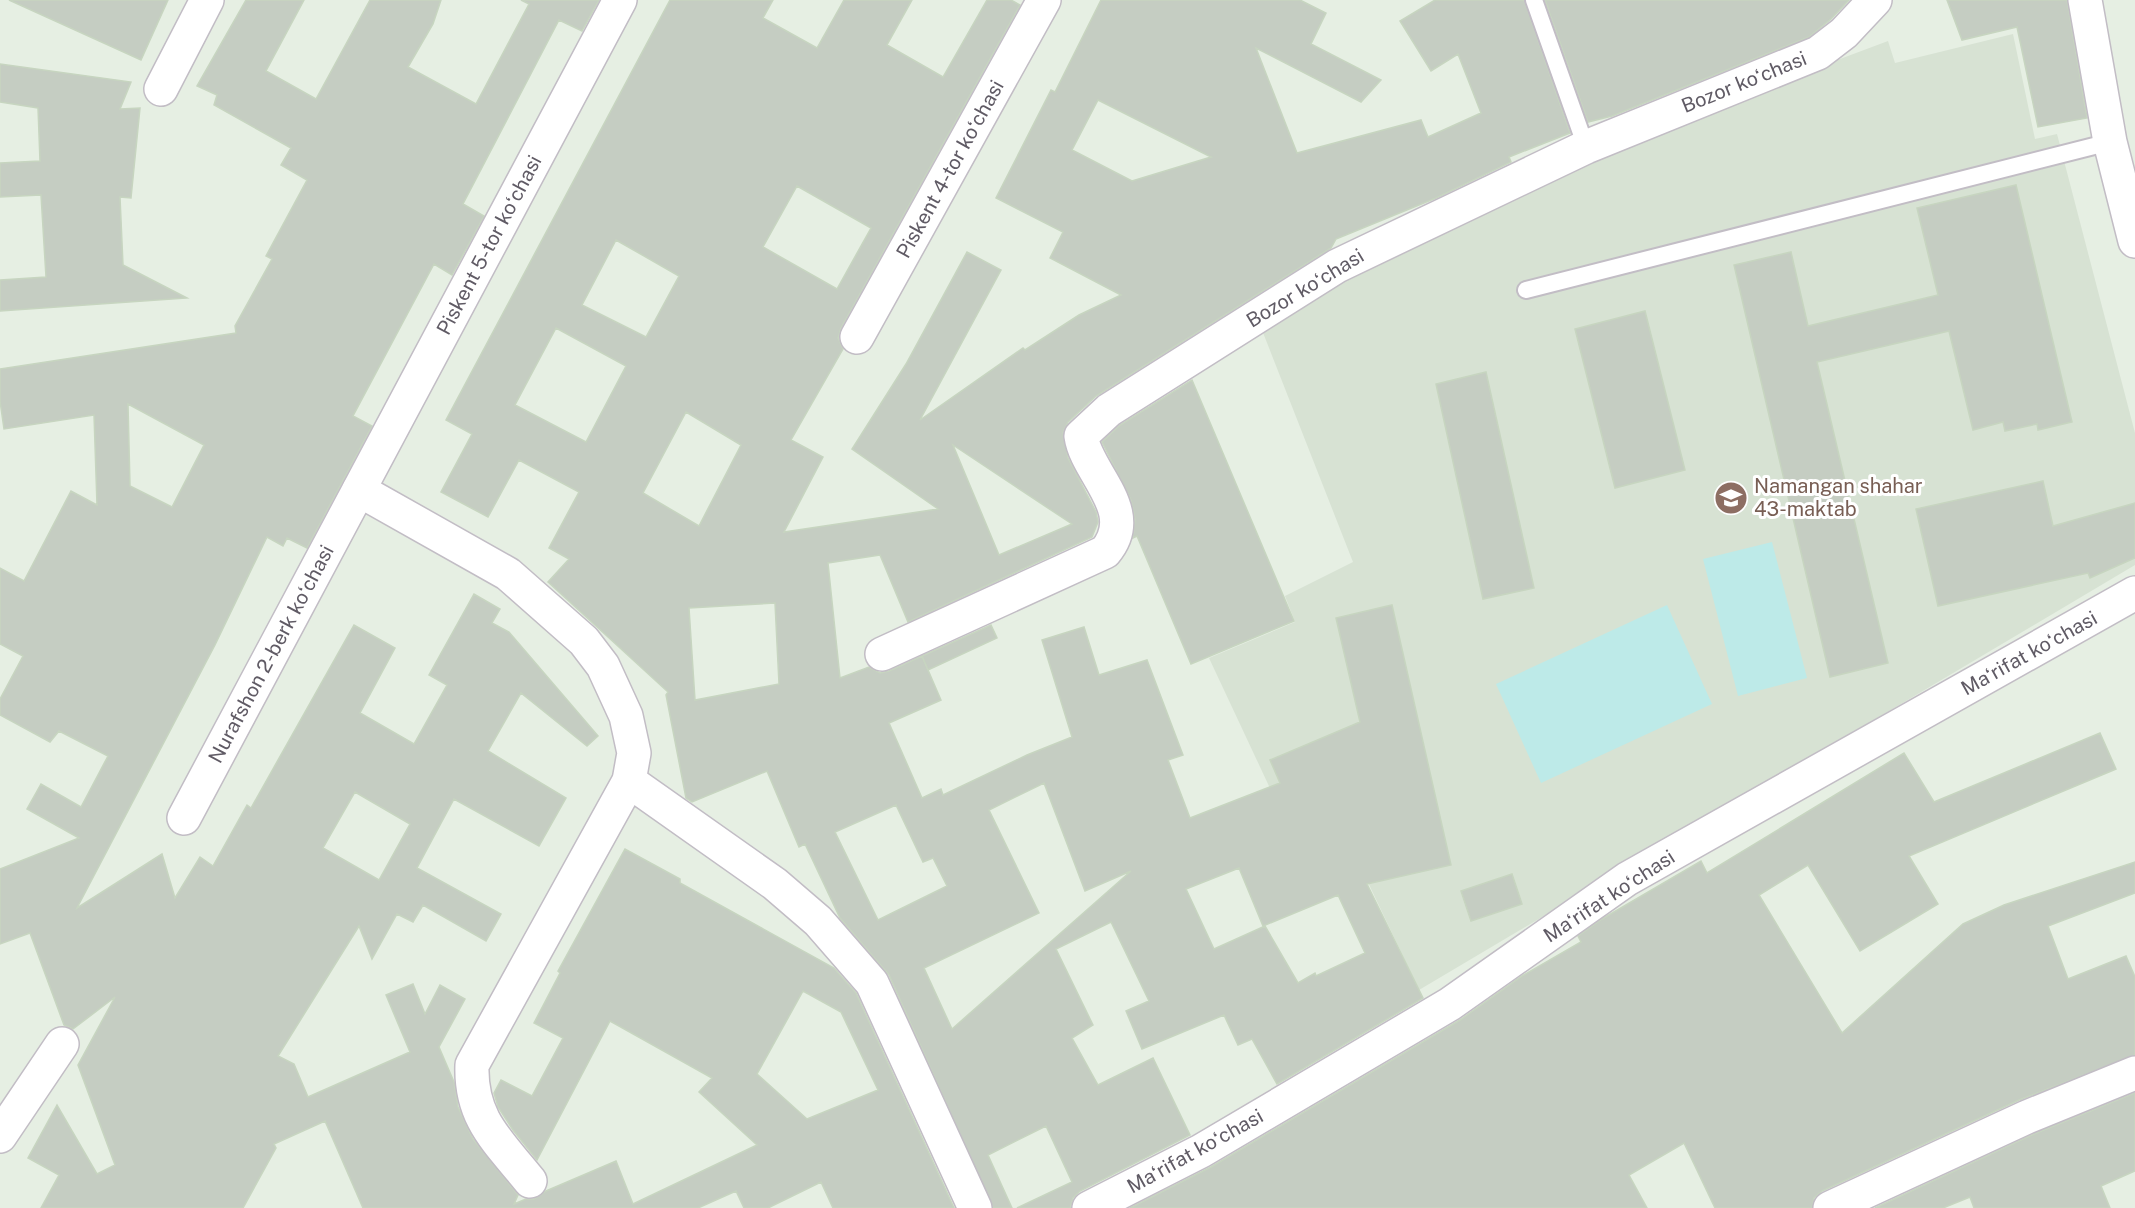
<svg xmlns="http://www.w3.org/2000/svg" width="2135" height="1208" font-family="'Public Sans',sans-serif">
<style>
.education{fill:#d7e2d3}
.green{fill:#bdeae8}
.building{fill:#c5cdc2;stroke:#c7d5c0;stroke-width:1.5;fill-rule:evenodd}
.lines{fill:none;stroke-linecap:round;stroke-linejoin:round}
.service-casing{stroke:#c2bdc5;stroke-width:20}
.minor-casing{stroke:#c2bdc5;stroke-width:36}
.tertiary-casing{stroke:#c2bdc5;stroke-width:36}
.service{stroke:#fff;stroke-width:16}
.minor{stroke:#fff;stroke-width:33}
.tertiary{stroke:#fff;stroke-width:33}
.labels{text-anchor:middle;dominant-baseline:central;stroke-width:6;stroke-linejoin:round;paint-order:stroke}
.street-label{font-size:20px;fill:#605b65;stroke:#fff}
.education-label{font-size:20px;fill:#785e54;stroke:#fff;text-anchor:start}
</style>
<rect width="100%" height="100%" fill="#e6efe3"/>
<polygon class="education" points="2013,34 2035,139 2057,134 2135,433 2135,565 1419,990 1328,798 1283,816 1209,658 1295,622 1285,596 1353,562 1260,325 1416,241 1610,151 1840,59 1888,41 1895,63"/>
<g class="green">
<polygon points="1772,542 1807,678 1738,696 1703,559"/>
<polygon points="1667,605 1712,704 1541,783 1496,684"/>
</g>
<g class="building">
<polygon points="9,0 168,0 141,60"/>
<path d="M246,0H304L266,71L316,99L370,0H441L433,24L408,67L476,104L529,4L521,0H599L582,31L559,20L463,204L484,216L452,275L434,264L353,416L372,426L307,548L287,538L283,546L267,537L215,645L77,908L162,854L175,898L200,857L213,866L247,805L251,808L354,625L395,648L360,713L414,744L447,685L429,675L474,594L500,609L492,623L509,632L598,736L587,746L521,693L488,751L566,798L539,846L454,799L417,868L501,914L486,941L423,905L413,922L397,914L372,959L359,926L278,1056L294,1064L308,1097L410,1052L386,995L413,984L425,1014L440,985L465,999L439,1047L454,1082L458,1107L473,1139L518,1195L514,1204L526,1199H534L546,1191L616,1161L633,1204L757,1145L699,1092L712,1078L610,1021L537,1160L513,1130L498,1107L494,1093L501,1080L532,1096L563,1038L534,1023L560,973L558,971L625,849L680,879V883L834,968L856,993L954,1208H833L821,1182L768,1208H744L736,1191L698,1208H363L325,1121L274,1144L276,1148L243,1208H41L59,1175L28,1158L57,1105L97,1174L115,1165L78,1065L115,997L73,1029L64,1025L30,933L0,944V869L79,838L27,809L41,784L81,807L108,756L59,731L50,742L0,715V699L23,656L0,644V568L24,581L71,491L97,505L94,415L4,429L0,401V369L236,333L235,326L272,259L266,256L307,180L281,165L291,148L214,105L217,95L197,86ZM128,404L204,445L172,507L130,486ZM355,792L410,824L379,880L323,848ZM803,991L841,1012L878,1090L807,1119L757,1074Z"/>
<path d="M670,0H773L763,18L817,48L844,0H912L887,45L943,77L987,0H1011L1020,5L841,328L838,338L843,349L791,440L823,457L784,532L938,509L852,449L906,364L967,252L1001,270L920,420L1023,348L1025,350L1079,315L1121,295L1050,258L1063,232L996,198L1051,90L1055,92L1101,0H1300L1326,13L1311,44L1381,80L1361,102L1256,48L1297,153L1421,120L1428,137L1481,113L1458,54L1431,71L1400,21L1435,0H1524L1570,133L1509,157L1511,162L1436,198L1336,239L1331,248L1096,396L1068,422L1063,432L1068,458L1096,512L1098,522L1092,537L908,622L880,555L828,563L840,678L869,667L880,673L889,671L922,656L941,700L889,723L922,798L941,789L943,795L1027,755L1072,737L1042,640L1084,627L1099,675L1147,660L1183,755L1168,760L1190,818L1280,783L1270,760L1360,722L1336,618L1392,605L1451,865L1367,884L1423,998L1277,1084L1252,1039L1238,1045L1224,1015L1142,1049L1126,1011L1149,1001L1111,922L1056,949L1093,1025L1072,1038L1098,1085L1153,1058L1190,1135L1080,1191L1073,1198L1070,1208H1017L1072,1182L1046,1126L988,1155L1012,1208H993L889,975L840,918L805,844L799,847L767,771L692,802L686,798L666,695L668,692L548,582L569,559L549,548L579,492L519,460L488,517L441,492L472,434L446,420ZM1098,100L1211,157L1132,181L1072,150ZM797,186L871,228L837,289L763,247ZM616,240L679,276L646,337L582,305ZM556,328L626,366L586,442L515,405ZM686,412L741,445L699,526L643,493ZM953,445L1072,524L999,555ZM775,603L779,684L695,700L689,608ZM1044,783L1085,891L1131,871L952,1029L924,968L1039,913L989,810ZM896,805L923,862L933,858L947,886L878,920L835,832ZM1239,868L1263,926L1338,895L1365,953L1316,976L1315,973L1298,983L1265,926L1214,949L1186,889Z"/>
<polygon points="1545,0 1849,0 1831,19 1809,37 1612,116 1588,122"/>
<polygon points="1947,0 2067,0 2087,118 2038,127 2017,27 1962,40"/>
<polygon points="0,64 131,82 120,109 140,108 131,198 120,197 123,265 187,298 0,311 0,280 46,277 41,195 0,197 0,163 40,161 38,108 0,102"/>
<polygon points="2016,185 2072,422 2038,430 2037,424 2005,431 2003,422 1973,430 1949,331 1817,362 1888,663 1830,677 1734,265 1791,252 1808,326 1938,295 1917,208"/>
<polygon points="1645,311 1685,470 1615,488 1575,329"/>
<polygon points="1486,372 1534,588 1483,599 1436,384"/>
<polygon points="1192,380 1294,621 1191,664 1137,536 1133,538 1135,519 1131,500 1102,442 1120,425"/>
<polygon points="2043,481 2053,526 2135,503 2135,558 2090,578 2088,573 1938,606 1916,509"/>
<polygon points="991,625 997,638 928,670 922,656"/>
<polygon points="2100,733 2116,769 1909,856 1938,904 1860,951 1808,865 1759,895 1842,1033 1963,924 2004,905 2135,862 2135,893 2048,926 2068,979 2126,956 2135,977 2135,1055 2019,1100 1822,1191 1814,1198 1812,1208 1715,1208 1684,1143 1629,1175 1647,1208 1130,1208 1211,1167 1460,1020 1522,976 1581,942 1578,936 1602,919 1701,861 1707,873 1904,753 1934,802"/>
<polygon points="1512,874 1522,904 1471,921 1461,891"/>
<polygon points="2135,1093 2135,1171 2101,1186 2110,1208 1974,1208 1970,1197 1943,1208 1875,1208 2034,1134"/>
</g>
<g class="lines">
<defs>
<g id="service">
<polyline points="1534,0 1586,147"/>
<polyline points="1526,290 2110,142"/>
</g>
<g id="minor">
<polyline points="2085,0 2110,142 2135,241"/>
<polyline points="161,89 207,0"/>
<polyline points="857,337 1044,0"/>
<path d="M359,490L508,574L584,641L603,666L626,716L634,753L629,781L472,1065C470,1119 499,1142 530,1181"/>
<path d="M882,654L1105,552C1140,511 1086,473 1081,436L1109,410L1337,266L1586,147L1818,53L1844,33L1875,0"/>
<polyline points="629,781 775,884 818,921 872,983 975,1208"/>
<polyline points="184,818 620,0"/>
<polyline points="0,1136 62,1044"/>
<polyline points="1830,1208 2027,1117 2135,1073"/>
</g>
<polyline id="tertiary" points="1089,1208 1201,1151 1450,1004 1627,879 2135,593"/>
</defs>
<use href="#service" class="service-casing"/>
<use href="#minor" class="minor-casing"/>
<use href="#tertiary" class="tertiary-casing"/>
<use href="#service" class="service"/>
<use href="#minor" class="minor"/>
<use href="#tertiary" class="tertiary"/>
</g>
<defs>
<symbol id="school-disc" viewBox="-11 -11 22 22"><circle r="9.5" fill="#8d6e63" stroke="#fff"/><path d="M0-5L7-2L0 1L-7-2ZM-4 1L0 2.5L4 1V4Q0 6-4 4Z" fill="#fff"/></symbol>
</defs>
<g fill-rule="evenodd">
<use href="#school-disc" x="1712" y="479" width="38" height="38"/>
</g>
<g class="labels">
<g class="street-label">
<text transform="translate(1744 82) rotate(-22)">Bozor koʻchasi</text>
<text transform="translate(950 169) rotate(-61)">Piskent 4-tor koʻchasi</text>
<text transform="translate(489 245) rotate(-62)">Piskent 5-tor koʻchasi</text>
<text transform="translate(1305 288) rotate(-31)">Bozor koʻchasi</text>
<text transform="translate(2029 653) rotate(-29)">Maʻrifat koʻchasi</text>
<text transform="translate(271 654) rotate(-62)">Nurafshon 2-berk koʻchasi</text>
<text transform="translate(1609 896) rotate(-33)">Maʻrifat koʻchasi</text>
<text transform="translate(1195 1151) rotate(-29)">Maʻrifat koʻchasi</text>
</g>
<g class="education-label">
<text x="1754" y="486">Namangan shahar<tspan x="1754" dy="23">43-maktab</tspan></text>
</g>
</g>
</svg>
